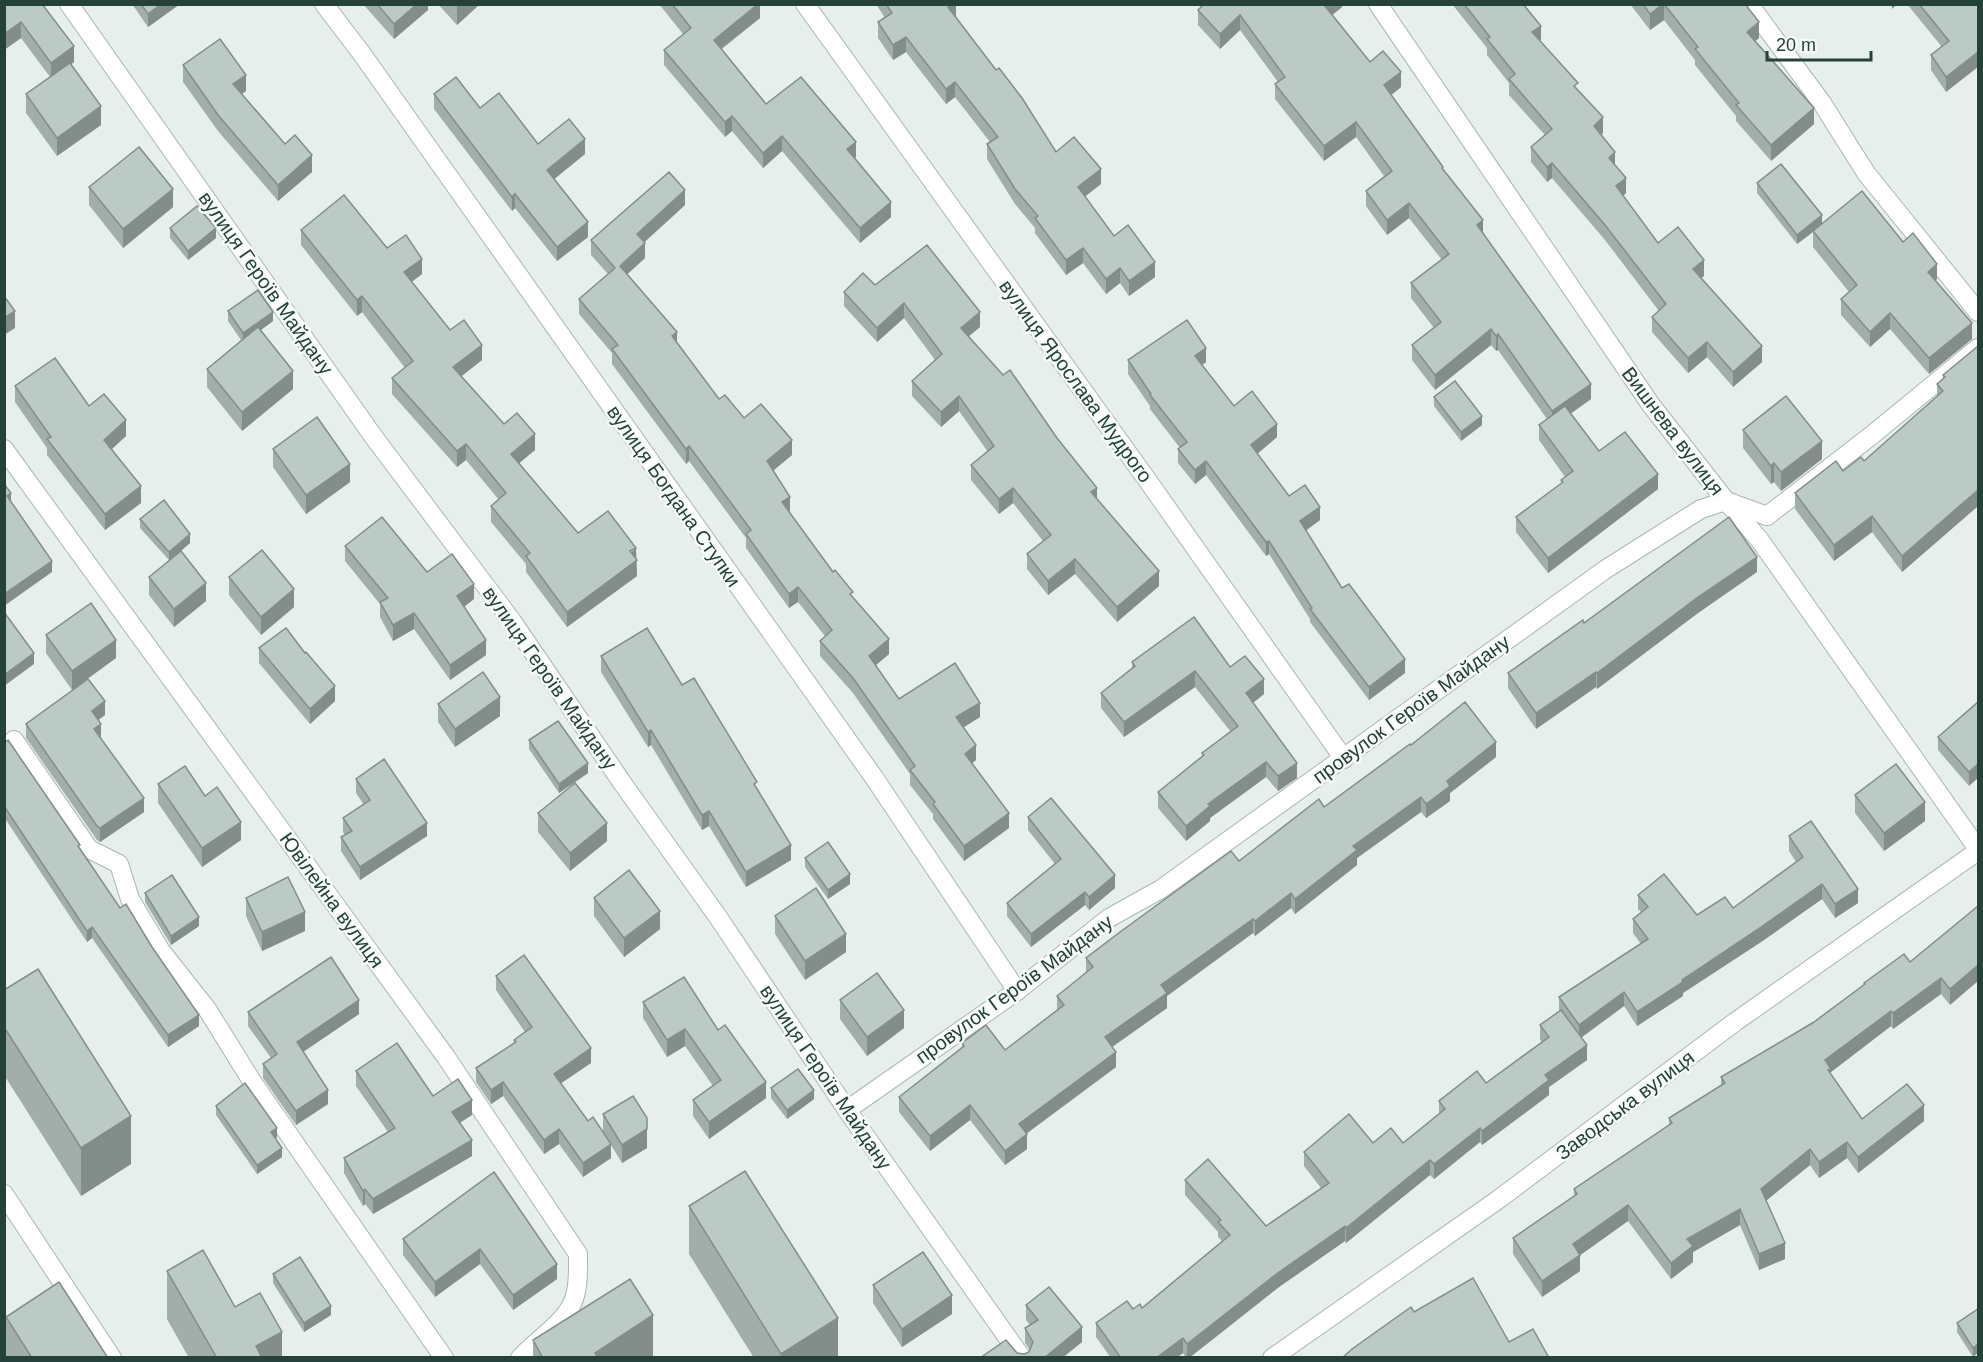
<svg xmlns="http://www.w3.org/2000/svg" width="1983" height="1362" font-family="Helvetica,sans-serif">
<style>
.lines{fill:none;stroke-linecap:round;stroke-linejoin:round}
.service-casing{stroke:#a8b8b2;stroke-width:20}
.minor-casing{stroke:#a8b8b2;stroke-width:20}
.tertiary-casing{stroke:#a8b8b2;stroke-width:20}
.service{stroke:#fff;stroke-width:18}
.minor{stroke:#fff;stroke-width:18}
.tertiary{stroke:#fff;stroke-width:18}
.wall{fill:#a1aea9}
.shaded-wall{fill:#838d89}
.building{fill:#bbcac4;stroke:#838d89;stroke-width:1.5}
.labels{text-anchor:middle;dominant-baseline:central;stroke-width:5;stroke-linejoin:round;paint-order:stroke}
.street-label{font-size:20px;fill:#24423a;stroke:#f7fbf9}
</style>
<rect width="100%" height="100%" fill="#e6efeb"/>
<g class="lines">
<defs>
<polyline id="service" points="14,740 89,849 119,864 130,899 161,951 207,1009 253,1083 444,1358"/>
<g id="minor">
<polyline points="69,4 373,436 512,621 623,784 718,917 847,1110 1022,1358"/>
<polyline points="324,4 362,54 875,779 1017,991"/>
<polyline points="805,4 1148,481 1344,759"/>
<polyline points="1378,4 1651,405 1726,501 1759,539 1978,849"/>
<polyline points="1749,4 1822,103 1866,173 1978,312"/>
<path d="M4,449L446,1057L578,1254C578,1271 579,1291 571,1306C561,1325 534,1342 520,1358"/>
<polyline points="847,1110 1017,991 1109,918 1161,889 1606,569 1701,509 1726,501 1767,516 1872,435 1978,348"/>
<polyline points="4,1194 112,1358"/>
</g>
<polyline id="tertiary" points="1272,1358 1499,1199 1735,1022 1978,851"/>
</defs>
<use href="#service" class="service-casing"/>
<use href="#minor" class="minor-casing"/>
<use href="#tertiary" class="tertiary-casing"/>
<use href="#service" class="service"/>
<use href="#minor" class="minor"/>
<use href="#tertiary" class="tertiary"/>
</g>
<g class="wall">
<polygon points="4,4 74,62 71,64 101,125 57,156 26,113 26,94 50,77 21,38 4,50"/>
<polygon points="132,4 180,4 148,27"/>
<polygon points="363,4 428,4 428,10 394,39"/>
<polygon points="438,4 480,4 457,25"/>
<polygon points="659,4 760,4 760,18 722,49 766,104 856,157 855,158 891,217 860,243 782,151 763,168 732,131 725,137 664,65 664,50 683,34"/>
<polygon points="876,4 956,4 955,17 1056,152 1101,184 1085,196 1114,236 1155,277 1129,296 1120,283 1106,294 1083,263 1066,275 1035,233 1035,228 1015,204 987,159 987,144 990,142 955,97 946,104 906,52 893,60 878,38 878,22 885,18"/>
<polygon points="1342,4 1342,7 1332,15 1370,62 1401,87 1391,95 1443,170 1591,399 1570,414 1599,451 1658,489 1548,573 1516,532 1516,517 1561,484 1561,480 1565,477 1539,440 1539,425 1547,419 1498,350 1496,351 1491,345 1435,390 1412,360 1412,345 1434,328 1411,298 1411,283 1442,260 1409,218 1387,235 1366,206 1366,191 1384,176 1356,137 1324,161 1275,99 1275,84 1278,82 1240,30 1220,49 1198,25 1198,10"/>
<polygon points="1452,4 1523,4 1540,41 1578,90 1603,133 1601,135 1615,165 1626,193 1623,196 1658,243 1704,276 1701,278 1762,362 1733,387 1707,357 1688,373 1652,332 1652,317 1659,311 1605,240 1552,178 1547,182 1531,162 1531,147 1545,135 1509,95 1509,83 1487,55 1487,48"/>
<polygon points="1630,4 1745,4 1759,38 1755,41 1814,124 1771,161 1736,121 1736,116 1695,65 1695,60 1664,20 1650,30"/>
<polygon points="1907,4 1978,4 1946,92 1931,70 1931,55 1942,47"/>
<polygon points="183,65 246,91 242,94 285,144 312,172 278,201 218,131 183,82"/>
<polygon points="434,94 480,108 538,144 585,154 554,179 588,237 557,261 515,208 512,211 434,109"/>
<polygon points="1757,183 1822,224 1903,242 1937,279 1936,281 1972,339 1929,374 1890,329 1870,347 1841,315 1841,299 1849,292 1813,247 1813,232 1797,244 1757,193"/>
<polygon points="89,187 173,207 123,248 89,205"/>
<polygon points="685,205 644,242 645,258 627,274 719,399 792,455 773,470 789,512 833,572 853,598 889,654 876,665 899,699 980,717 964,727 976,760 972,763 1009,828 964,861 933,819 933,814 910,785 910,774 853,693 820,656 820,641 825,636 798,602 789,608 746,548 746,538 689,461 686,464 612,364 612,353 579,314 579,299 608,274 591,255 591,240"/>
<polygon points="170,228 216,238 188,260 170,238"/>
<polygon points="301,230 387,248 422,274 412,282 450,330 482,360 461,376 504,424 535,450 519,463 578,533 636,558 637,576 567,627 526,572 526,564 491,522 491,506 499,500 466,460 457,467 392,394 392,378 405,368 362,312 357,316 301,245"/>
<polygon points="875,285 980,327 968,336 1097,499 1159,586 1117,622 1075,574 1048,595 1027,569 1027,554 1043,541 1013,503 999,514 971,480 971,465 988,452 959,411 941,427 912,396 912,381 935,360 904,318 877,342 844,306 844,292"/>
<polygon points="228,311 273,321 261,330 293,389 242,431 207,387 207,369 241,340 228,321"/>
<polygon points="1978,346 1978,506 1902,572 1872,532 1834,561 1795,509 1795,493 1864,461 1937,396 1937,384 1943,379 1943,375"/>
<polygon points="1128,360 1206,362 1202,365 1234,406 1277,437 1257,454 1289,496 1320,520 1306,530 1342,588 1405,673 1369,700 1310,622 1310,619 1269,554 1266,556 1206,475 1195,484 1178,463 1178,449 1180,448 1150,409 1150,406 1128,374"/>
<polygon points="15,386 89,406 126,436 112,449 141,503 105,530 47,455 47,448 15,402"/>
<polygon points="1434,397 1482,425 1461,441 1434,406"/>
<polygon points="1743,430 1822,459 1781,491 1774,482 1771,484 1743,448"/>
<polygon points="273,449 350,482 306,514 273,467"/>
<polygon points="140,519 190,543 181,551 206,601 174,627 149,595 149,577 169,560 140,528"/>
<polygon points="345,546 427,572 474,599 464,607 486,655 450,680 414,629 393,641 380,617 380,604 345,561"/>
<polygon points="1757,572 1698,613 1597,689 1596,687 1536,729 1508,688 1508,673 1584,623"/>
<polygon points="229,577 294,607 261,635 229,595"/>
<polygon points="46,635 116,658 72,690 46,653"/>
<polygon points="259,648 335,701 310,724 259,663"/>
<polygon points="601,656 682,685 757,789 791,860 746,887 709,826 702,830 651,745 648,747 601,672"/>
<polygon points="1132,662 1230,667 1264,694 1253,703 1297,778 1278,791 1266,777 1210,818 1210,821 1186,841 1158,808 1158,792 1202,756 1202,753 1231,732 1195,687 1124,737 1101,708 1101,693 1132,669"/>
<polygon points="1978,702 1969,786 1938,750 1938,737"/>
<polygon points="438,704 500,716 455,747 438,722"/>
<polygon points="105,715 98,720 101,738 144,812 100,842 97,840 26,738 26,724"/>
<polygon points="529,740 588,773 559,793 529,749"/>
<polygon points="4,743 80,849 199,1026 168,1047 92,938 87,942 4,817"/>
<polygon points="1411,745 1496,757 1450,793 1450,801 1426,818 1421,812 1357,858 1357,865 1295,914 1291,908 1255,936 1253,933 1167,996 1167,1008 1112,1047 1116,1067 1026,1134 1027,1149 1005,1165 970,1120 930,1151 899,1112 899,1097 962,1048 962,1043 1005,1050 1057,1010 1057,996 1086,973 1086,958 1324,807"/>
<polygon points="356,779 427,836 360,880 341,851 341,837 345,835 343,832 343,818 364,805 356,793"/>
<polygon points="158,784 205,796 241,840 202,867 158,803"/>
<polygon points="1855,795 1925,821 1884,851 1855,813"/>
<polygon points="538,813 607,841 570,871 538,832"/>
<polygon points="1028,817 1115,888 1089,910 1085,905 1031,947 1007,916 1007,903 1055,864 1028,830"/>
<polygon points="1789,836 1858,903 1835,918 1822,899 1764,940 1683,993 1683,996 1637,1026 1624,1006 1581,1038 1587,1060 1549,1087 1549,1095 1482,1145 1480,1142 1434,1179 1430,1175 1346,1243 1345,1241 1279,1287 1189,1358 1186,1358 1183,1353 1176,1358 1111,1358 1096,1337 1096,1323 1133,1309 1142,1308 1222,1241 1218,1237 1218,1232 1185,1195 1185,1180 1266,1226 1321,1188 1304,1166 1304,1152 1373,1143 1403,1143 1439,1115 1439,1101 1486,1083 1542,1042 1540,1040 1540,1025 1559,1011 1559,997 1641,944 1633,933 1633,919 1641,912 1638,909 1638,895 1697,915 1733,908 1796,862 1789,851"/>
<polygon points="805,858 850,884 828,899 805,867"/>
<polygon points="145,893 199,926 171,945 145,902"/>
<polygon points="246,898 305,931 262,951 246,916"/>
<polygon points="594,898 660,929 624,957 594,916"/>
<polygon points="1978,906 1950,1005 1941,994 1893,1029 1891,1026 1831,1072 1831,1074 1862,1119 1924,1121 1858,1173 1847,1158 1819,1178 1810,1165 1766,1200 1785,1259 1759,1270 1740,1225 1693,1252 1693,1262 1671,1279 1628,1221 1580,1255 1580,1271 1542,1297 1513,1254 1513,1238 1574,1196 1574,1189 1669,1125 1669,1118 1721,1085 1721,1077 1814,1022 1864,985 1864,983 1910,962"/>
<polygon points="775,916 846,952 805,980 775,934"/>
<polygon points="496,976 591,1063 561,1083 588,1121 603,1133 603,1114 647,1148 622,1163 611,1145 611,1158 583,1177 559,1144 544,1154 503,1096 491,1104 476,1082 476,1068 514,1044 514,1040 525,1032 496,990"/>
<polygon points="4,990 131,1164 81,1196 4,1075"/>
<polygon points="840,1000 904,1028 867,1056 840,1019"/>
<polygon points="643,1002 718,1030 766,1098 709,1139 693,1116 693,1100 713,1086 685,1046 667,1057 643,1018"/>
<polygon points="248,1012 359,1014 303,1052 328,1104 296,1125 263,1078 263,1064 271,1058 248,1026"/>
<polygon points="356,1071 433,1096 472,1115 460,1123 472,1156 373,1214 365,1204 363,1206 344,1173 344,1158 388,1132 356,1086"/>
<polygon points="771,1088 814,1099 787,1119 771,1098"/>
<polygon points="216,1106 277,1137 275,1139 282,1157 257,1174 216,1115"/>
<polygon points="494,1172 557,1279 513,1310 480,1264 435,1297 403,1255 403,1239"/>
<polygon points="689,1206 838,1358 754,1358 689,1254"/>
<polygon points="167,1271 235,1307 282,1358 189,1358 167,1319"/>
<polygon points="273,1274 331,1315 304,1332 273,1283"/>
<polygon points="873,1285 952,1314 902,1347 873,1303"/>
<polygon points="1026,1305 1082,1342 1062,1358 980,1358 1017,1353 1024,1354 1029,1352 1030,1350 1025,1343 1025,1328 1030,1325 1026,1320"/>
<polygon points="1978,1309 1973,1357 1957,1332 1957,1323"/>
<polygon points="6,1317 108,1358 6,1358"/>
<polygon points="533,1340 653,1356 652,1358 533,1358"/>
</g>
<g class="shaded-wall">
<polygon points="161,4 180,4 148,27 148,14"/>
<polygon points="417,4 428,4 428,10 394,39 394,24"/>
<polygon points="460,4 480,4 457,25 457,7"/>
<polygon points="758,4 760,4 760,18 714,54 714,40"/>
<polygon points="951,4 956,4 956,16 948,22 948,7"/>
<polygon points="1327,4 1342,4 1342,7 1325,21 1325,6"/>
<polygon points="1664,4 1664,20 1650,30 1650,14"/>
<polygon points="1892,4 1897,4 1892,9"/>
<polygon points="1240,15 1240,30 1220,49 1220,34"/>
<polygon points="21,22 21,38 4,50 4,34"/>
<polygon points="1759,22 1759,38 1747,48 1747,32"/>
<polygon points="1541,26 1541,41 1532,32"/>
<polygon points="906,37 906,52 893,60 893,45"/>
<polygon points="74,46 74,62 51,79 51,63"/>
<polygon points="1978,52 1978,67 1946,92 1946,77"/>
<polygon points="1401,72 1401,87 1384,101 1384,85"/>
<polygon points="246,75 246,91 233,100 233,84"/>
<polygon points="955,82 955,97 946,104 946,89"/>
<polygon points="101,106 101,125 57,156 57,138"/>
<polygon points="1814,108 1814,124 1771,161 1771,145"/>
<polygon points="732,116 732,131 725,137 725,122"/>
<polygon points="1603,117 1603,133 1594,141 1594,126"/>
<polygon points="1356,122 1356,137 1324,161 1324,146"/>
<polygon points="782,136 782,151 763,168 763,153"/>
<polygon points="585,139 585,154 547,185 547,170"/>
<polygon points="856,142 856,157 847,164 847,149"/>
<polygon points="1615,152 1615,167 1609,158"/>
<polygon points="312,155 312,172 278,201 278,185"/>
<polygon points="1552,163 1552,178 1547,182 1547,167"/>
<polygon points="1101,169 1101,184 1078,202 1078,187"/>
<polygon points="1626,178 1626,193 1616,201 1616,186"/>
<polygon points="173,189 173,207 123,248 123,229"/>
<polygon points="685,190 685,205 637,249 637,234"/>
<polygon points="515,194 515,208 512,211 512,197"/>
<polygon points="891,202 891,217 860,243 860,228"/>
<polygon points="1409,203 1409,218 1387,235 1387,220"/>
<polygon points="1822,215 1822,225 1797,244 1797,235"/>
<polygon points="1483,220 1483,236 1477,225"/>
<polygon points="588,222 588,237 557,261 557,247"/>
<polygon points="216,228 216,238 188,260 188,251"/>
<polygon points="645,243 645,258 620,281 620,266"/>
<polygon points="1083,248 1083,263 1066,275 1066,260"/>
<polygon points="422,259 422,274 404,287 404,272"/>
<polygon points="1704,260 1704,276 1693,284 1693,269"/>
<polygon points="1155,262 1155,277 1129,296 1129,281"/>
<polygon points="1937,264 1937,279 1928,287 1928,272"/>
<polygon points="1120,268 1120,283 1106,294 1106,279"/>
<polygon points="362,296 362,312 357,316 357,300"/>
<polygon points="904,303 904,318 877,342 877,328"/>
<polygon points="15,311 15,328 4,335 4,318"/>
<polygon points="273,312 273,321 243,343 243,333"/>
<polygon points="980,312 980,327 961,343 961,328"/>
<polygon points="1890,313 1890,329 1870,347 1870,332"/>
<polygon points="1972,323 1972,339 1929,374 1929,358"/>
<polygon points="1491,329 1491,345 1435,390 1435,375"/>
<polygon points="677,332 677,347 672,336"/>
<polygon points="1498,334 1498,350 1496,351 1496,336"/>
<polygon points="1707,342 1707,357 1688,373 1688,358"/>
<polygon points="482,345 482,360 453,383 453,367"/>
<polygon points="1762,346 1762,362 1733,387 1733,372"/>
<polygon points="1206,348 1206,362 1195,370 1195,356"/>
<polygon points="293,371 293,389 242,431 242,412"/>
<polygon points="1591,384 1591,399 1552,427 1552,411"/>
<polygon points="959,396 959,411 941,427 941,412"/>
<polygon points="1482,416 1482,425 1461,441 1461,432"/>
<polygon points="126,420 126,436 104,456 104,440"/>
<polygon points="1277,424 1277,437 1251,459 1251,445"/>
<polygon points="535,434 535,450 511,470 511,454"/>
<polygon points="792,440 792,455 767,476 767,461"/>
<polygon points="1822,441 1822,459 1781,491 1781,472"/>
<polygon points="466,444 466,460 457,467 457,451"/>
<polygon points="689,446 689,461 686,464 686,449"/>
<polygon points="1206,461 1206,475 1195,484 1195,470"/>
<polygon points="1774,463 1774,482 1771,484 1771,466"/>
<polygon points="350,464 350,482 306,514 306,495"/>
<polygon points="1658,474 1658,489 1548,573 1548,558"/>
<polygon points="141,486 141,503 105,530 105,514"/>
<polygon points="1013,488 1013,503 999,514 999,499"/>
<polygon points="1097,488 1097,503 1091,492"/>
<polygon points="1978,490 1978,506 1902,572 1902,556"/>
<polygon points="11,493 11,504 7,496"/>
<polygon points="790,497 790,512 782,502"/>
<polygon points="1320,507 1320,520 1300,535 1300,521"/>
<polygon points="1872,516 1872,532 1834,561 1834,545"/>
<polygon points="190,534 190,543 169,561 169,552"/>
<polygon points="1269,541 1269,554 1266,556 1266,542"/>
<polygon points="636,548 637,576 567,627 567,612"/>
<polygon points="1757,557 1757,572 1698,613 1597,689 1597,673 1698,597"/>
<polygon points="1075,559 1075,574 1048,595 1048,581"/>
<polygon points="52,561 52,572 4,606 4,594"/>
<polygon points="1159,571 1159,586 1117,622 1117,607"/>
<polygon points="206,583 206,601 174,627 174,609"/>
<polygon points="474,584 474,599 457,612 457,596"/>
<polygon points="798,587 798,602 789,608 789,594"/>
<polygon points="294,589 294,607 261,635 261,617"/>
<polygon points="414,613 414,629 393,641 393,625"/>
<polygon points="889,639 889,654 869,671 869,656"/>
<polygon points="116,640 116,658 72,690 72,671"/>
<polygon points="486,640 486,655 450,680 450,665"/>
<polygon points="34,653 34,664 4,686 4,675"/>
<polygon points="1405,659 1405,673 1369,700 1369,687"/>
<polygon points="1195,671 1195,687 1124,737 1124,722"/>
<polygon points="1596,672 1596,687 1536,729 1536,713"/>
<polygon points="1264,679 1264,694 1246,708 1246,693"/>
<polygon points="335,686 335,701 310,724 310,709"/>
<polygon points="500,697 500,716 455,747 455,729"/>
<polygon points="105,701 105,715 92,725 92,711"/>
<polygon points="980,703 980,717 956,732 956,717"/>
<polygon points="101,724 101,738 94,729"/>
<polygon points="651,730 651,745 648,747 648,732"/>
<polygon points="1496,742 1496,757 1450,793 1450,801 1426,818 1426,804 1447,781"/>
<polygon points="976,745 976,760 965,769 965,754"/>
<polygon points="1266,762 1266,777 1210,818 1210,821 1186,841 1186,826 1208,804"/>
<polygon points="588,763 588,773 559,793 559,784"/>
<polygon points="1297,763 1297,778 1278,791 1278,776"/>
<polygon points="1978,764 1978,778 1969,786 1969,772"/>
<polygon points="1421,797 1421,812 1357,858 1357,865 1295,914 1295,899 1353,846"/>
<polygon points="144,798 144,812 100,842 100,828"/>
<polygon points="1925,802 1925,821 1884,851 1884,833"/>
<polygon points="709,811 709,826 702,830 702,815"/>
<polygon points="1009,813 1009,828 964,861 964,846"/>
<polygon points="241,822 241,840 202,867 202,848"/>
<polygon points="427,823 427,836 360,880 360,867"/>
<polygon points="607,823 607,841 570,871 570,853"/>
<polygon points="791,845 791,860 746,887 746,872"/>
<polygon points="850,874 850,884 828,899 828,890"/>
<polygon points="1115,875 1115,888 1089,910 1089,897"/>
<polygon points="1822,884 1822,899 1764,940 1683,993 1683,996 1637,1026 1637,1012 1682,980"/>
<polygon points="1858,889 1858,903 1835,918 1835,904"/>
<polygon points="1085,892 1085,905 1031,947 1031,934"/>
<polygon points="1291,893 1291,908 1255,936 1255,921"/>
<polygon points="660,911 660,929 624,957 624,938"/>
<polygon points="305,912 305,931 262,951 262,932"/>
<polygon points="199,917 199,926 171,945 171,936"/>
<polygon points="1253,919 1253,933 1167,996 1167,1008 1105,1052 1105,1037 1161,985"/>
<polygon points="92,927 92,938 87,942 87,931"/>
<polygon points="846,934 846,952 805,980 805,961"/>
<polygon points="1978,965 1978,981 1950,1005 1950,989"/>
<polygon points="1941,978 1941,994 1893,1029 1893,1013"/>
<polygon points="1624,992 1624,1006 1579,1039 1579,1025"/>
<polygon points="359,1000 359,1014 297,1056 297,1042"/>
<polygon points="904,1010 904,1028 867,1056 867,1037"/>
<polygon points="1891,1011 1891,1026 1831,1072 1831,1085 1825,1060"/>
<polygon points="199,1015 199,1026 168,1047 168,1035"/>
<polygon points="685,1029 685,1046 667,1057 667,1040"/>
<polygon points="1587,1045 1587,1060 1549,1087 1549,1095 1482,1145 1482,1131 1545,1075"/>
<polygon points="591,1048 591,1063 554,1088 554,1074"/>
<polygon points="1116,1052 1116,1067 1019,1139 1019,1124"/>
<polygon points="503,1082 503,1096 491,1104 491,1090"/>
<polygon points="766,1082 766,1098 709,1139 709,1122"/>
<polygon points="328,1090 328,1104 296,1125 296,1111"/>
<polygon points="814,1090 814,1099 787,1119 787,1110"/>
<polygon points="472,1100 472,1115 452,1127 452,1112"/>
<polygon points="970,1105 970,1120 930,1151 930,1136"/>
<polygon points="1924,1105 1924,1121 1858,1173 1858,1157"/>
<polygon points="131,1116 131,1164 81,1196 81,1148"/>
<polygon points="277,1128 277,1137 271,1142 271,1132"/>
<polygon points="1480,1128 1480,1142 1434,1179 1434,1164"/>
<polygon points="559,1129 559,1144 544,1154 544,1140"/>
<polygon points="647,1129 647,1148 622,1163 622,1145"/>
<polygon points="1027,1134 1027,1149 1005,1165 1005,1151"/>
<polygon points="472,1140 472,1156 373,1214 373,1199"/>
<polygon points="1847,1142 1847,1158 1819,1178 1819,1162"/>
<polygon points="611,1144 611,1158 583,1177 583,1163"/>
<polygon points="282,1148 282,1157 257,1174 257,1165"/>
<polygon points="1810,1149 1810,1165 1761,1205 1761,1189"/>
<polygon points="1430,1160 1430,1175 1346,1243 1346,1228"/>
<polygon points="365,1189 365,1204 363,1206 363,1191"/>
<polygon points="1628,1205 1628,1221 1579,1256 1580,1255 1580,1271 1542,1297 1542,1281 1573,1244"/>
<polygon points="1740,1209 1740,1225 1693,1252 1693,1262 1671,1279 1671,1263 1687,1239"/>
<polygon points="1345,1226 1345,1241 1279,1287 1189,1358 1187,1358 1187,1344 1279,1272"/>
<polygon points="1785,1243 1785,1259 1759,1270 1759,1254"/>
<polygon points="480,1249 480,1264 435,1297 435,1282"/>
<polygon points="557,1264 557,1279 513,1310 513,1295"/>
<polygon points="952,1295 952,1314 902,1347 902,1329"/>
<polygon points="331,1306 331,1315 304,1332 304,1323"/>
<polygon points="653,1315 653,1356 652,1358 595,1358 595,1353"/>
<polygon points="838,1318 838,1358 781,1358 781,1354"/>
<polygon points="1082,1327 1082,1342 1062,1358 1044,1358"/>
<polygon points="282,1332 282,1358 256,1358 256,1346"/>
<polygon points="1183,1338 1183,1353 1176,1358 1156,1358"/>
<polygon points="1978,1344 1978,1353 1973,1357 1973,1348"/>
</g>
<g class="building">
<polygon points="4,4 42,4 74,46 51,63 21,22 4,34"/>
<polygon points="141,4 161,4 148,14"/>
<polygon points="377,4 417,4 394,24"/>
<polygon points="672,4 758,4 714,40 766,104 801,77 856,142 847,149 891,202 860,228 782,136 763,153 732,116 725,122 664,50 691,28"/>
<polygon points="886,4 951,4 948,7 996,70 999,68 1022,98 1056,152 1074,137 1101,169 1078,187 1114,236 1128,225 1155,262 1129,281 1120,268 1106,279 1083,248 1066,260 1035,218 1038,216 1015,189 987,144 998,137 955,82 946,89 906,37 893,45 878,22 892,13"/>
<polygon points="1204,4 1327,4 1325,6 1370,62 1383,51 1401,72 1384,85 1443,167 1442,168 1483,220 1477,225 1591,384 1552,411 1498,334 1496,336 1491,329 1435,375 1412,345 1441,322 1411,283 1449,254 1409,203 1387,220 1366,191 1392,171 1356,122 1324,146 1275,84 1285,77 1240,15 1220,34 1198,10"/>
<polygon points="1464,4 1523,4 1541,26 1532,32 1578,83 1574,86 1603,117 1594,126 1615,152 1609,158 1626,178 1616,186 1658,243 1678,227 1704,260 1693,269 1762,346 1733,372 1707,342 1688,358 1652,317 1666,304 1605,225 1552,163 1547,167 1531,147 1552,129 1509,79 1515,74 1487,39 1490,37"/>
<polygon points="1643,4 1663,4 1650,14"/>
<polygon points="1664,4 1745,4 1759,22 1747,32 1814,108 1771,145 1736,105 1739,103 1695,49 1698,47"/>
<polygon points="1919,4 1978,4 1978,52 1946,77 1931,55 1949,41"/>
<polygon points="220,39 246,75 233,84 285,144 295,135 312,155 278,185 218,115 183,65"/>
<polygon points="70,63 101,106 57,138 26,94"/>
<polygon points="456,77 480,108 499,93 538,144 569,119 585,139 547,170 588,222 557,247 515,194 512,197 434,94"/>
<polygon points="139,147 173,189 123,229 89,187"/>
<polygon points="1781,164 1822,215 1797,235 1757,183"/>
<polygon points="669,172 685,190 637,234 645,243 620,266 677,332 672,336 719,399 725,395 744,418 761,404 792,440 767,461 790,497 782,502 833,572 835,570 853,592 850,594 889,639 869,656 899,699 955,663 980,703 956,717 976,745 965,754 1009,813 964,846 933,804 935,802 910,770 915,766 853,678 820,641 832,630 798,587 789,594 746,534 751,530 689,446 686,449 612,349 618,345 579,299 615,268 591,240"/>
<polygon points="1862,191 1903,242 1913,233 1937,264 1928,272 1972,323 1929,358 1890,313 1870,332 1841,299 1857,285 1813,231"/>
<polygon points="344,195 387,248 406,235 422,259 404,272 450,330 464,320 482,345 453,367 504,424 517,413 535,434 511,454 578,533 608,511 636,548 630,551 637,560 567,612 526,556 530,553 491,506 506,493 466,444 457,451 392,378 413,361 362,296 357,300 301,230"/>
<polygon points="197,206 216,228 188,251 170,228"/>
<polygon points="927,245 980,312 961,328 1003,375 1010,370 1057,438 1097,488 1091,492 1159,571 1117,607 1075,559 1048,581 1027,554 1051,535 1013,488 999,499 971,465 994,446 959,396 941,412 912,381 942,354 904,303 877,328 844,292 863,273 875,285"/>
<polygon points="258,290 273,312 243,333 228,311"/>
<polygon points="4,296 15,311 4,318"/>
<polygon points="1187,320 1206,348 1195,356 1234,406 1252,391 1277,424 1251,445 1289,496 1305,485 1320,507 1300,521 1342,588 1349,584 1405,659 1369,687 1310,609 1312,608 1269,541 1266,542 1206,461 1195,470 1178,449 1187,442 1150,395 1151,394 1128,360"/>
<polygon points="258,327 293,371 242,412 207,369"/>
<polygon points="1978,346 1978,490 1902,556 1872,516 1834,545 1795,493 1836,461 1843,471 1861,457 1864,461 1943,391 1937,384 1945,377 1943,375"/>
<polygon points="55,358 89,406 104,394 126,420 104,440 141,486 105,514 47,439 51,437 15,386"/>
<polygon points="1455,381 1482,416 1461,432 1434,397"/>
<polygon points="1786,396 1822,441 1781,472 1774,463 1771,466 1743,430"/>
<polygon points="1565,406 1599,451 1625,432 1658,474 1548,558 1516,517 1563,482 1561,480 1573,471 1539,425"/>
<polygon points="317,417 350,464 306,495 273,449"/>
<polygon points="4,484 11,493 7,496 52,561 4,594"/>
<polygon points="164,500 190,534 169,552 140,519"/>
<polygon points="382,517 427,572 452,554 474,584 457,596 486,640 450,665 414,613 393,625 380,602 388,598 345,546"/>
<polygon points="1729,517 1757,557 1698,597 1597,673 1596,672 1536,713 1508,673 1583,620 1584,623"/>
<polygon points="262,550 294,589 261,617 229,577"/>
<polygon points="181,551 206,583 174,609 149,577"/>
<polygon points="91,603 116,640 72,671 46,635"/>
<polygon points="4,612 34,653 4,675"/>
<polygon points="1194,617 1230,667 1245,656 1264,679 1246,693 1297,763 1278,776 1266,762 1208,804 1210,806 1186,826 1158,792 1204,755 1202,753 1238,726 1195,671 1124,722 1101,693 1135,666 1132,662"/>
<polygon points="286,628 305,653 306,652 335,686 310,709 259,648"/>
<polygon points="647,628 682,685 694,678 757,782 754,784 791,845 746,872 709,811 702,815 651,730 648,732 601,656"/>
<polygon points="483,672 500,697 455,729 438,704"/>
<polygon points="88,679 105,701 92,711 101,724 94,729 144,798 100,828 97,826 26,724"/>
<polygon points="1465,702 1496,742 1447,781 1450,786 1426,804 1421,797 1353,846 1357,850 1295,899 1291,893 1255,921 1253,919 1161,985 1167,993 1105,1037 1116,1052 1019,1124 1027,1134 1005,1151 970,1105 930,1136 899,1097 964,1046 962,1043 986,1025 1005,1050 1064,1005 1057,996 1093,967 1086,958 1120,932 1231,851 1239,861 1319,799 1324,807 1410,744 1411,745"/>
<polygon points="1978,702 1978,764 1969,772 1938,737"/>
<polygon points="558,721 588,763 559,784 529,740"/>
<polygon points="8,740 80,845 78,846 120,908 126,904 152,947 199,1015 168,1035 92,927 87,931 4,806 4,743"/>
<polygon points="384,759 427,823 360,867 341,837 352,831 343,818 370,800 356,779"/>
<polygon points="1896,764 1925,802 1884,833 1855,795"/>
<polygon points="185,766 205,796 217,787 241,822 202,848 158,784"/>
<polygon points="575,783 607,823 570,853 538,813"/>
<polygon points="1051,798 1115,875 1089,897 1085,892 1031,934 1007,903 1061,859 1028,817"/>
<polygon points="1811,821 1858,889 1835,904 1822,884 1764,925 1682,980 1683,982 1637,1012 1624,992 1579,1025 1559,997 1648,939 1633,919 1648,907 1638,895 1664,874 1697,915 1725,897 1733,908 1803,857 1789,836"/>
<polygon points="828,842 850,874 828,890 805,858"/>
<polygon points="629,870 660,911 624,938 594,898"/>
<polygon points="172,875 199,917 171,936 145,893"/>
<polygon points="288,877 305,912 262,932 246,898"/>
<polygon points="816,888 846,934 805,961 775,916"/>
<polygon points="1978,906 1978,965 1950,989 1941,978 1893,1013 1891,1011 1825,1060 1831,1069 1828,1070 1862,1119 1907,1084 1924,1105 1858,1157 1847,1142 1819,1162 1810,1149 1761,1189 1785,1243 1759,1254 1740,1209 1687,1239 1693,1246 1671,1263 1628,1205 1573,1244 1580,1255 1542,1281 1513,1238 1577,1194 1574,1189 1672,1123 1669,1118 1725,1083 1721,1077 1814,1022 1865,984 1864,983 1904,954 1910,962"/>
<polygon points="524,955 591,1048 554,1074 588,1121 593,1117 611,1144 583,1163 559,1129 544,1140 503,1082 491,1090 476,1068 516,1042 514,1040 532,1027 496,976"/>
<polygon points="331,957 359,1000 297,1042 328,1090 296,1111 263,1064 277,1054 248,1012"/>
<polygon points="38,969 131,1116 81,1148 4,1027 4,990"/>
<polygon points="877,973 904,1010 867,1037 840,1000"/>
<polygon points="684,977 718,1030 725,1025 766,1082 709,1122 693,1100 721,1080 685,1029 667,1040 643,1002"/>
<polygon points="1561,1010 1587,1045 1545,1075 1549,1080 1482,1131 1480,1128 1434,1164 1430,1160 1346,1228 1345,1226 1279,1272 1187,1344 1183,1338 1156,1358 1121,1358 1096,1323 1127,1301 1133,1309 1140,1304 1142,1308 1230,1235 1218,1222 1221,1220 1185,1180 1208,1159 1266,1226 1329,1183 1304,1152 1349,1114 1373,1143 1391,1128 1403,1143 1445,1109 1439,1101 1477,1071 1486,1083 1549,1037 1540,1025"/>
<polygon points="397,1043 433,1096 458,1079 472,1100 452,1112 472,1140 373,1199 365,1189 363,1191 344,1158 395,1128 356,1071"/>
<polygon points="798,1069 814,1090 787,1110 771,1088"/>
<polygon points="245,1083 277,1128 271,1132 282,1148 257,1165 216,1106"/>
<polygon points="633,1096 647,1118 647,1129 622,1145 603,1114"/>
<polygon points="745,1171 838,1318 781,1354 689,1206"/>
<polygon points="494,1172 557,1264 513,1295 480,1249 435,1282 403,1239"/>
<polygon points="203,1250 235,1307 260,1293 282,1332 256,1346 262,1358 217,1358 167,1271"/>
<polygon points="923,1252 952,1295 902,1329 873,1285"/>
<polygon points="300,1257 331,1306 304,1323 273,1274"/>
<polygon points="1473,1278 1509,1342 1533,1329 1549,1358 1342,1358 1352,1349 1411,1307 1414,1312"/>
<polygon points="630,1279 653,1315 595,1353 598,1358 543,1358 533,1340"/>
<polygon points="59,1282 108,1358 32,1358 6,1317"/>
<polygon points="1049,1287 1082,1327 1044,1358 980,1358 1006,1340 1017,1353 1024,1354 1029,1352 1033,1342 1025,1328 1038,1320 1026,1305"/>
<polygon points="1978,1309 1978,1344 1973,1348 1957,1323"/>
</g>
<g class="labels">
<g class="street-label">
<text transform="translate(266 283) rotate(55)">вулиця Героїв Майдану</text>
<text transform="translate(1076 381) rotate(54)">вулиця Ярослава Мудрого</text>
<text transform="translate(1673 431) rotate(53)">Вишнева вулиця</text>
<text transform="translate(674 496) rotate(55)">вулиця Богдана Ступки</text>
<text transform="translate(550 678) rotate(55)">вулиця Героїв Майдану</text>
<text transform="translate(1411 709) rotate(-36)">провулок Героїв Майдану</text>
<text transform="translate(332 900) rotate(54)">Ювілейна вулиця</text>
<text transform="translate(1014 989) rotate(-36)">провулок Героїв Майдану</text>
<text transform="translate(826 1077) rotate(56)">вулиця Героїв Майдану</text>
<text transform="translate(1625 1105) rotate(-37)">Заводська вулиця</text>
</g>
</g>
<rect width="1983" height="1362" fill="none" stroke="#24423a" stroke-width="12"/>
<path d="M1767 51v9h104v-9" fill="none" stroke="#24423a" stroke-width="3"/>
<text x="1776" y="51" font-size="18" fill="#24423a" stroke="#f7fbf9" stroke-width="4.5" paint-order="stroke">20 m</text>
</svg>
